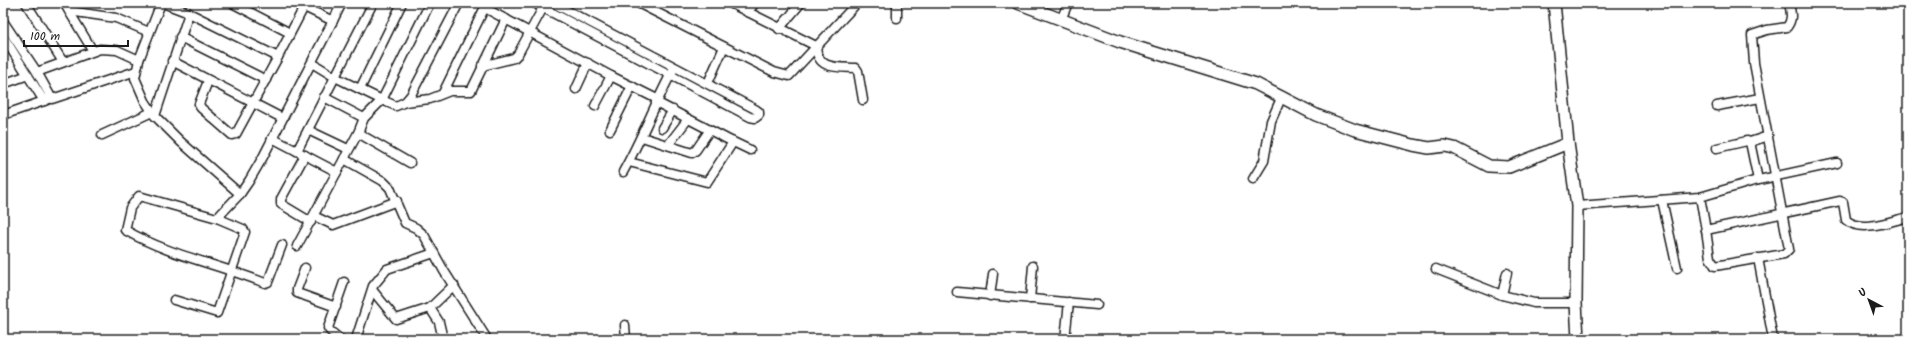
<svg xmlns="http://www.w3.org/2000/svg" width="1911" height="342" font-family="Kalam,sans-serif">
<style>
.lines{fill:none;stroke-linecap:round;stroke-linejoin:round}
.street-casing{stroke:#1c1c1c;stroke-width:11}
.secondary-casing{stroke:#1c1c1c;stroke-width:14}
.street{stroke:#fff;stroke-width:8}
.secondary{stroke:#fff;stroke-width:11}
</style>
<rect width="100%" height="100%" fill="#fff"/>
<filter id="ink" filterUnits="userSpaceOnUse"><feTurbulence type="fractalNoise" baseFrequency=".025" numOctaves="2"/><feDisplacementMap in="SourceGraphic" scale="8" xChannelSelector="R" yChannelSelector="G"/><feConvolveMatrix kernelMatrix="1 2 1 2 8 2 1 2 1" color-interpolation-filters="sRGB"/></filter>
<g filter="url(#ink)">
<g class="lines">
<defs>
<g id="street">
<polyline points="26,3 63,62"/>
<polyline points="64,3 93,51"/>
<polyline points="163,3 189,13 278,57 304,7"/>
<polyline points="232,3 290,33"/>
<polyline points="296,3 333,21"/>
<polyline points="534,3 750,117 755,118 759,115 759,112 755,109 553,3"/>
<polyline points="638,3 774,72 789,76 857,3"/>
<polyline points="730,3 816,46"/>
<polyline points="485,8 611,76 657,99"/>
<polyline points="69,11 116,18 149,32"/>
<polyline points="747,12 755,3"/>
<polyline points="189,13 155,116 181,142 240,194 249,181 263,157 342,3"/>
<polyline points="897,18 897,3"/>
<polyline points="1061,20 1068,3"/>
<polyline points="3,21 37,72 100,49 117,50 139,60 135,78 145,101 155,116"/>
<polyline points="779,29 801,3"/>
<polyline points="3,36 44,101"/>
<polyline points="180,37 266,80"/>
<path d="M816,46C817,70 837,67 856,68L858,71L863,100"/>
<polyline points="139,60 161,3"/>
<polyline points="172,61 282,118"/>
<polyline points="312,63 335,77 382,100 430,3"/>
<polyline points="482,66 514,58 518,54 545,4"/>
<polyline points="37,72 52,99 136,71"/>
<polyline points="208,81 199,104 201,108 232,135 236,134 278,57"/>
<polyline points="708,83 724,47"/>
<polyline points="3,84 28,75"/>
<polyline points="360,89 402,3"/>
<polyline points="576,89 588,63"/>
<polyline points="443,93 487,3"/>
<polyline points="324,97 364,118"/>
<polyline points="405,102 430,99 450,91 471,91 506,19"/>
<polyline points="656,102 727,139 750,150"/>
<polyline points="595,106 611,76"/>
<polyline points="1717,106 1760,98"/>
<polyline points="3,115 47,100"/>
<polyline points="662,128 673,110"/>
<polyline points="308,130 348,149"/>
<polyline points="610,130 632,86"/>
<polyline points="358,133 410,163"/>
<polyline points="102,135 152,112"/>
<polyline points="642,137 692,153 696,150 709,131"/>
<polyline points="272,138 337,172"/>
<polyline points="1750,142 1768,136"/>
<polyline points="668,145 688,119"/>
<polyline points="1717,148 1747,141 1750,142 1758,180"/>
<polyline points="297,151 373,3"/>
<polyline points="305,155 281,199 281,204 311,222"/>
<polyline points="344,159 383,181 390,188 405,223 416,228 424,235 444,271 487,339"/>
<polyline points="629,162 707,182 733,142"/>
<path d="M623,172C642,138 655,103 673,70"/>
<polyline points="1253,179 1264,161 1271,121 1282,96"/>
<path d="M1700,197L1706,230L1840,201L1843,202L1846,220C1861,233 1891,221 1908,217"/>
<polyline points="1662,200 1677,268"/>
<polyline points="1577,206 1700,197 1754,181 1837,163"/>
<polyline points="314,216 333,225 397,201"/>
<path d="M217,218L139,196L130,208L125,230C168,255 218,264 265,283L268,282L282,245"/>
<path d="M1706,230L1710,258L1715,266L1784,254L1789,249L1754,63L1752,35L1767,30L1787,27C1793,19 1791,13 1789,3"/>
<polyline points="297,246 358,133 364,118 382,100 396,106 405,102 411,95 459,3"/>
<polyline points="1758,258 1773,339"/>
<polyline points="305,268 297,289 297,293 336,307"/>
<polyline points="1436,269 1502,295 1534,303 1576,303"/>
<polyline points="373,291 396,319 430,308 454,285"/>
<polyline points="957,292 1097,305"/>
<polyline points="1502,295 1507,273"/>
<polyline points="990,296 993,274"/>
<polyline points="1030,299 1033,266"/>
<polyline points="174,300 217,313 245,232 243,229 217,218 240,194"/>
<polyline points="430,308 439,322 443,339"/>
<polyline points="625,325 626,339"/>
<polyline points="340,339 330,331 328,328 344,282"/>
<polyline points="356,339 373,286 387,269 434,253"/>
<polyline points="979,339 980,339"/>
<polyline points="1065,339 1069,302"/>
</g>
<g id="secondary">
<polyline points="1018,3 1120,42 1256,84 1316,115 1355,130 1413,145 1429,148 1445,146 1454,148 1489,166 1509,167 1568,143"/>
<polyline points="1554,3 1568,143 1577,206 1576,303 1578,339"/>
</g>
</defs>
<use href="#street" class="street-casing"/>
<use href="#secondary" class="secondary-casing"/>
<use href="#street" class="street"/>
<use href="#secondary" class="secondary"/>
</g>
</g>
<rect width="1911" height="342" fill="none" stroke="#fff" stroke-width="16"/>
<rect x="8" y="8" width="1895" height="326" fill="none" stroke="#1c1c1c" stroke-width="1.5" filter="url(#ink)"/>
<g transform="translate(1869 300) rotate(319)" stroke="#ffffff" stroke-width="3" paint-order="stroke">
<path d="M0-3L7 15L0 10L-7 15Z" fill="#1c1c1c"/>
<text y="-6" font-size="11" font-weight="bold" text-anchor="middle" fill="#1c1c1c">U</text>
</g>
<path d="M24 40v6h104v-6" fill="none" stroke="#1c1c1c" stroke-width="2"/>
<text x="30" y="40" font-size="12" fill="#1c1c1c" stroke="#ffffff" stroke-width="3" paint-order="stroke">100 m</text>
</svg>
